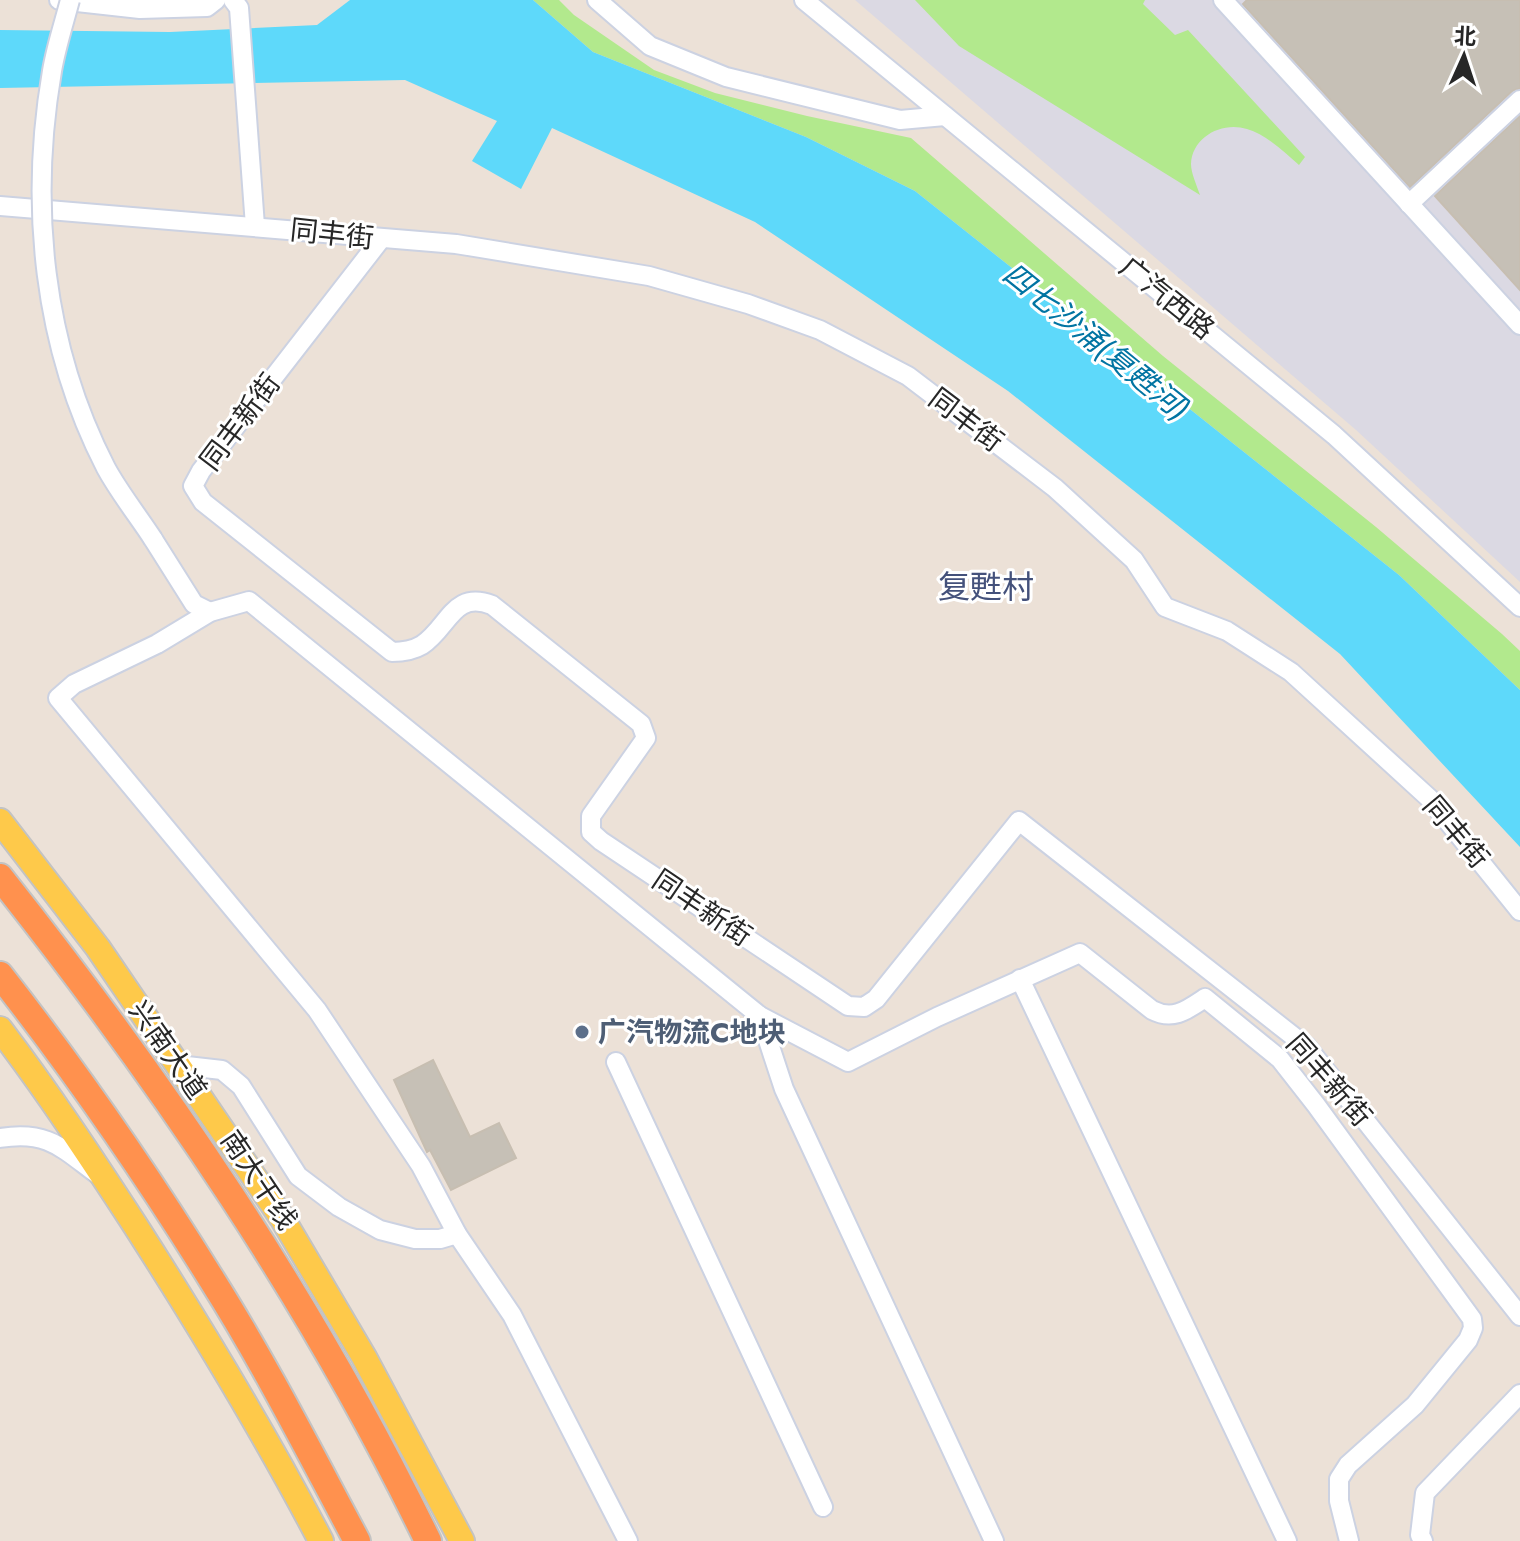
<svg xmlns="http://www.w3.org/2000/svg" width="1520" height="1541" font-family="Jost,'Noto Sans SC',sans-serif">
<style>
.industrial{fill:#dbd9e3}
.green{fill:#b2e98d}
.water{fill:#5ed9fa}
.building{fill:#c6c0b6;stroke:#c7beb1;stroke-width:2}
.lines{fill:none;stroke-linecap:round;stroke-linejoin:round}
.minor-casing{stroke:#ccd2e2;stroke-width:22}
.major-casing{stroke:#c3c3c3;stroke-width:28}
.highway-casing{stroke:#c3c3c3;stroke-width:30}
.minor{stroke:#fff;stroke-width:18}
.major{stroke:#fec94a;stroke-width:24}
.highway{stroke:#ff914e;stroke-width:26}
.minor-bridge-casing{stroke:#ccd2e2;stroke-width:22;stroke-linecap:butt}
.minor-bridge{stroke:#fff;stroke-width:18}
.service-dot{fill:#5c6f8a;stroke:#fff;stroke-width:3}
.labels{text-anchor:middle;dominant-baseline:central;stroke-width:6;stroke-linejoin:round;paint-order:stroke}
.street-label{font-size:28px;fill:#272727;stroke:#fff}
.service-label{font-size:28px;font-weight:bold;fill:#4e5e75;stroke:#fff;text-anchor:start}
.water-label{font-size:30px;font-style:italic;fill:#0174a2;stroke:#fff}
.quarter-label{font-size:32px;fill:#44517b;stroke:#fff}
</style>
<rect width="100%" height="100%" fill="#ece1d7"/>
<polygon class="industrial" points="855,0 1520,0 1520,582 1356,430"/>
<g class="green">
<polygon points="533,0 559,0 574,15 654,70 715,93 807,116 911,138 1163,356 1376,527 1502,634 1520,651 1520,690 1399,575 915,191 806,137 593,52"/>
<path d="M915,0H1145L1143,4L1175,35L1188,30L1305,157L1299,165C1285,153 1266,134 1247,129C1222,121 1192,137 1191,164C1191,173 1197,186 1200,195L959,46Z"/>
</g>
<polygon class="water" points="350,0 533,0 593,52 806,137 915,191 1399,575 1520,690 1520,847 1340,654 1008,391 755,222 552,128 521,189 472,161 497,121 405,80 0,88 0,30 170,32 317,25"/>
<g class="building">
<polygon points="1247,0 1520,0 1520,88 1512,91 1410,187 1243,4"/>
<polygon points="1520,116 1520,290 1435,196"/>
<polygon points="433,1060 470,1137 499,1123 516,1158 451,1190 430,1150 427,1152 394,1080"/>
</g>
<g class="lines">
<defs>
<g id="minor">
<polyline points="59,0 140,9 207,7 216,0"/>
<polyline points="233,0 239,8 255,226"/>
<polyline points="597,0 650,46 726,77 900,120 945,116"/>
<polyline points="804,0 1334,435 1520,607"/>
<polyline points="1223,0 1520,325"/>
<polyline points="1409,204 1520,100"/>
<polyline points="0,206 456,244 649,276 748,304 820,330 908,376 1055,488 1134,560 1165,607 1227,631 1291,672 1429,798 1520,911"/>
<path d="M381,239L201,471L193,486L203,502L392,652C403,652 412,651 422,645C449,627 453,590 492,605L641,724L646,738L591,816V832L601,841L848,1006L864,1007L876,999L1019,821L1307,1047L1520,1316"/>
<polyline points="153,539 194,604 210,612"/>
<polyline points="1020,979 1287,1541"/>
<polyline points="760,1016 784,1089 994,1541"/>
<polyline points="616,1062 823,1507"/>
<polyline points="178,1065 222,1070 241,1086 298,1176 339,1207 380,1230 415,1239 440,1239 457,1234"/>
<path d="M0,1138C47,1130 62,1148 97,1174"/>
<path d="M628,1541L512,1315L457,1234L421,1166L317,1010L58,698L74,684L157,644L210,612L249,601L760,1016L848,1062L937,1017L1080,953L1152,1010C1173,1021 1187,1010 1205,998L1280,1059L1316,1105L1472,1319L1473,1328L1468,1340L1415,1405L1348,1465L1339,1479V1501L1349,1541"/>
<polyline points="1423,1541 1420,1535 1425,1493 1520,1394"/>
</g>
<g id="major">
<polyline points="0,821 98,948 282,1218 364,1357 462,1541"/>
<path d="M0,1029C48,1092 92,1159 135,1225C201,1328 264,1432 321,1541"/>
</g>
<g id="highway">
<path d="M0,877C164,1084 313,1303 428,1541"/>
<path d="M0,975C76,1072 147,1175 212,1280C265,1364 310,1453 357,1541"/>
</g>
</defs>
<use href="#minor" class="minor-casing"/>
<use href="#major" class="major-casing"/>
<use href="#highway" class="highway-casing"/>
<use href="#minor" class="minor"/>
<use href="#major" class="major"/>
<use href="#highway" class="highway"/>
<defs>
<path id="minor-bridge" d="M70,0C64,23 56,47 52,71C29,205 43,346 106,468C119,492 138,516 153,539"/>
</defs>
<use href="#minor-bridge" class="minor-bridge-casing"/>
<use href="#minor-bridge" class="minor-bridge"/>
</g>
<circle class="service-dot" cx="582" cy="1032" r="8"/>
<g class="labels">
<g class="street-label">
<text transform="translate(332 234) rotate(6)">同丰街</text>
<text transform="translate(1167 298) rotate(39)">广汽西路</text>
<text transform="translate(966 420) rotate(37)">同丰街</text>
<text transform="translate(240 422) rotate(-53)">同丰新街</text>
<text transform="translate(1456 832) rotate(50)">同丰街</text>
<text transform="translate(702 908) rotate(34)">同丰新街</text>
<text transform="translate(168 1050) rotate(55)">兴南大道</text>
<text transform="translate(1329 1080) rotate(49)">同丰新街</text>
<text transform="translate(259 1180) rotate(56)">南大干线</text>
</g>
<g class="service-label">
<text x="598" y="1032">广汽物流C地块</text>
</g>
<g class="water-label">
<text transform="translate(1096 341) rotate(39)">四七沙涌(复甦河)</text>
</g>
<g class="quarter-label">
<text x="986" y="587">复甦村</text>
</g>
</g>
<g transform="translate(1464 56) rotate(3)" stroke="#ffffff" stroke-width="6" paint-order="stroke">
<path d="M0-6L14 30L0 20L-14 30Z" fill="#272727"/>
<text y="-12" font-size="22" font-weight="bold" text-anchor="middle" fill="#272727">北</text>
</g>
</svg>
